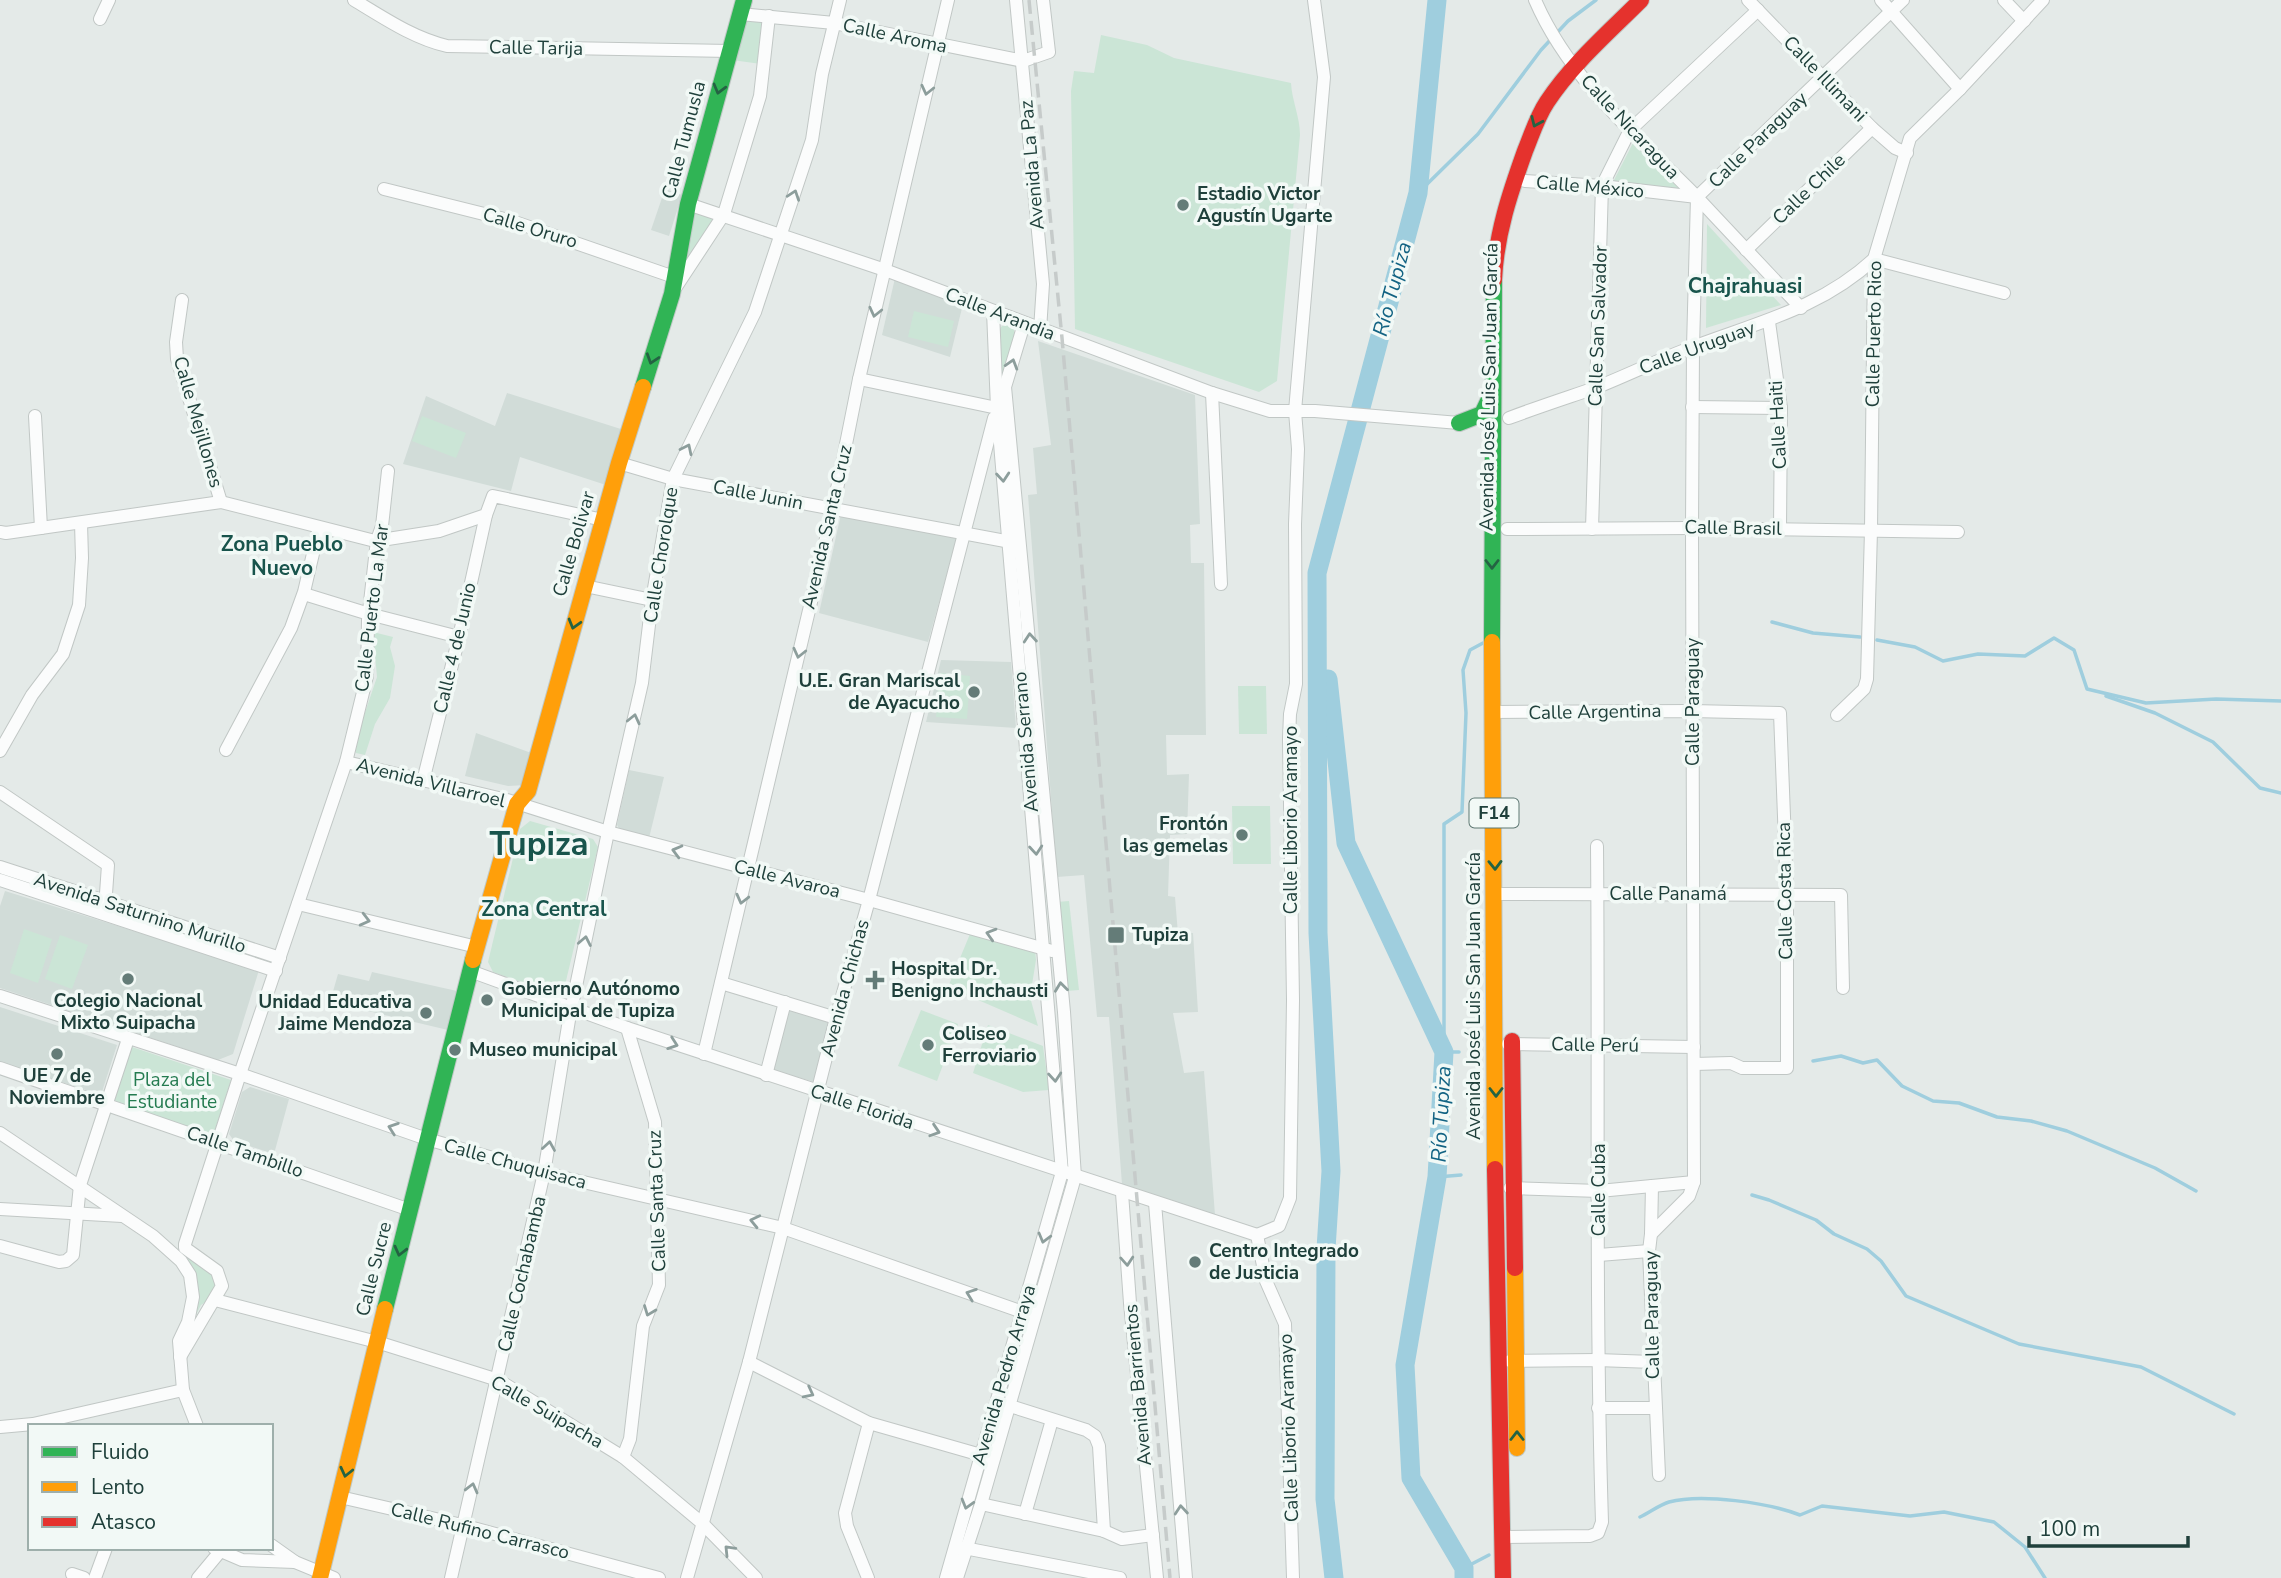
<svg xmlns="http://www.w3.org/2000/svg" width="2281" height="1578" font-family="'Nunito Sans',sans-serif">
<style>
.built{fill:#d1dcd8}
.green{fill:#cbe5d6}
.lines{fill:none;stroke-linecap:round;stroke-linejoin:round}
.stream{stroke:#9fcede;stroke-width:3.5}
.river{stroke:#9fcede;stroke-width:19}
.street-casing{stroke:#c1c7c5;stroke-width:14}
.fast-casing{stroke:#bfc8c5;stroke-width:18}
.slow-casing{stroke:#bfc8c5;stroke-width:18}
.jam-casing{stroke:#bfc8c5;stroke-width:18}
.street{stroke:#fbfcfc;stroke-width:12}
.fast{stroke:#30b455;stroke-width:16}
.slow{stroke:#ff9f0a;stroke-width:16}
.jam{stroke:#e5322d;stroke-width:16}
.rail{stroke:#c6cbca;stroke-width:3.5;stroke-dasharray:14 7;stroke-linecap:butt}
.oneway{stroke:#246343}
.oneway2{stroke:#8d9e9c}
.poi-dot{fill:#647c78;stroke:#f2f9f6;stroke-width:2.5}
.labels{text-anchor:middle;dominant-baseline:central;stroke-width:7;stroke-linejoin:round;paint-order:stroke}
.shield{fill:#f2f9f6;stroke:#5e7873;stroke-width:2}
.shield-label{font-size:18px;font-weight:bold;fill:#1f403b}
.street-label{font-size:19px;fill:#1f403b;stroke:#f2f9f6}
.poi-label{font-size:19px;font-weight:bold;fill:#1f403b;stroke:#f2f9f6;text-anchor:start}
.park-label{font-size:19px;fill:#247b50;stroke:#f2f9f6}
.neighbourhood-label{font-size:21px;font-weight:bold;fill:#18544c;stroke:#f2f9f6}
.water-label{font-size:21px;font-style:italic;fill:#126383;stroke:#f2f9f6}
.town-label{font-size:33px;font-weight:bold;fill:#18544c;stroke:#f2f9f6}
</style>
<rect width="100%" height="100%" fill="#e4eae8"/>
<g class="built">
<polygon points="665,189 682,195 669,236 651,230"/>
<polygon points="895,278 963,304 950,357 882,335"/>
<polygon points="1038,341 1195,395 1200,524 1190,525 1191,563 1204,563 1206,735 1166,735 1167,775 1189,774 1187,834 1170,835 1168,896 1175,897 1178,934 1193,933 1198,1012 1173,1013 1184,1073 1204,1071 1215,1215 1122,1184 1109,1017 1097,1017 1084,875 1057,877 1028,495 1037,494 1033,448 1051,445"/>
<polygon points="507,393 624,430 606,485 520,457 511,491 403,464 426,396 495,426"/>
<polygon points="841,514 957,537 928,642 819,613"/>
<polygon points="941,660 1011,662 1016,728 926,722"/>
<polygon points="476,733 534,754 526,785 508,786 465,776"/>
<polygon points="629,770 664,777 649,838 620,830 617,825"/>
<polygon points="5,891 259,970 233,1054 218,1060 0,988 0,906"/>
<polygon points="372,972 457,991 448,1030 330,1002 338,974 369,981"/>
<polygon points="0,1007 117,1045 101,1095 0,1062"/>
<polygon points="785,1008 831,1022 815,1082 768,1069"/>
<polygon points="250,1087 289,1099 274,1154 234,1141 229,1134 242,1092"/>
</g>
<g class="green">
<polygon points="742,17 766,19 761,64 732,60"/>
<path d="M1101,35L1147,45L1174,58L1291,83C1292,101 1300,117 1300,135L1277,381L1259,392L1075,329L1071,91L1074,71L1094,73Z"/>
<polygon points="1634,141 1685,192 1613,182"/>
<polygon points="690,208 719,217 675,284"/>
<polygon points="1707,224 1781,305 1706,328"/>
<polygon points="914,311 954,321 948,347 908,337"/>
<polygon points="1009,325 1014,330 1015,338 1002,377 996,334 1002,326"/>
<polygon points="422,416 466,433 456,458 412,441"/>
<polygon points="373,632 393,637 390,647 395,666 390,698 375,724 365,755 356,753 353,748 377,677"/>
<polygon points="940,673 970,676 967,719 936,717"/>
<polygon points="1238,686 1266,686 1267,734 1239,734"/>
<polygon points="1232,806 1270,806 1271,864 1233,864"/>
<polygon points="530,821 593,839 598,847 565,985 559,990 552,993 493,972 488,962 520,829"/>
<polygon points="1069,901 1079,990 1067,991 1057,902"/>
<polygon points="24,929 52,939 38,983 10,973"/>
<polygon points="970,934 1035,950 1036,960 1030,997 1038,1026 948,987"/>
<polygon points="60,935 88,945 72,989 45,979"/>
<polygon points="921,1010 958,1024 937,1081 898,1066"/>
<polygon points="988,1025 1043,1046 1049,1090 1023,1092 973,1073"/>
<polygon points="132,1047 231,1080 213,1136 113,1102"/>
<polygon points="172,1248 205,1267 217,1281 211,1298 201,1305 197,1313 186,1341 196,1303"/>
</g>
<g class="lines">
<g class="stream">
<polyline points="1418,193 1478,134 1541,50 1568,21 1596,0"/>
<polyline points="1772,622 1813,633 1860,637"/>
<polyline points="1877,640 1915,647 1943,661 1978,654 2025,656 2054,638 2074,650 2087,689 2146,703 2216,699 2281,701"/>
<polyline points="2106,696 2155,713 2213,742 2260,788 2281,793"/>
<polyline points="1459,1052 1444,1052 1444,824 1462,812 1466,713 1463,670 1470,650 1483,643"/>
<polyline points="1813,1061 1841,1056 1863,1063 1877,1060 1902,1086 1933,1101 1959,1103 1997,1117 2031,1121 2067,1131 2155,1168 2196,1191"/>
<polyline points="1437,1177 1461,1175"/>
<polyline points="1752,1195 1769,1200 1816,1220 1834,1234 1867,1249 1881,1261 1906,1296 2019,1344 2141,1367 2234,1414"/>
<path d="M1640,1517C1649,1513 1659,1505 1669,1502C1702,1493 1769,1503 1800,1515L1822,1506L1910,1516L1944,1512L1994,1522L2025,1547L2045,1578"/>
<polyline points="1464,1568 1489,1555"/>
</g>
<g class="river">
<polyline points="1328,679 1346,843 1444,1052 1437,1177 1405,1365 1411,1478 1464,1568 1464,1578"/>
<polyline points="1334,1578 1325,1499 1326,1249 1331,1171 1318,933 1317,573 1418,193 1437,0"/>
</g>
<defs>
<g id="street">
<path d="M354,0C384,18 413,38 447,46L730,51"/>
<polyline points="1016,0 1043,284 1040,330"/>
<path d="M1535,0C1568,77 1636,136 1694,194C1730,232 1765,270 1801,308"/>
<polyline points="1748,0 1872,128 1895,148 1907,153"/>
<polyline points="1881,0 1960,89"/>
<polyline points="2004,0 2024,21"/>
<polyline points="740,14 834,23 1023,61 1049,52 1043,0"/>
<polyline points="100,19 109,0"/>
<polyline points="1525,181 1602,186 1697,197"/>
<polyline points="384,189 512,221 674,277"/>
<polyline points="688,204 885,270 1212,393 1270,411 1315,411 1459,423"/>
<polyline points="1746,250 1872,128"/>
<polyline points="676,287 724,214 760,96 769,16"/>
<polyline points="182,300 176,342 177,359 221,502"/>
<polyline points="1769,322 1781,408 1780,529"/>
<polyline points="859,379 997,408"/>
<polyline points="1212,393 1221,584"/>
<polyline points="1692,407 1781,408"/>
<polyline points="35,416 41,528"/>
<path d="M1509,418C1538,407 1566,398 1595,388C1628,375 1660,359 1693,347C1759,322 1821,308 1874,259L2004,293"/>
<polyline points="619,463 673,479 1016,543"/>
<polyline points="1507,529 1692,528 1958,532"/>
<polyline points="1592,529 1602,186 1630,130 1758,10"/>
<polyline points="0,532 6,533 221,502 375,541 439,531 486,515 493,496 603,520"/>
<polyline points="585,586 652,600"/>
<polyline points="304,594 369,614 459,637"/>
<polyline points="1493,712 1692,711 1780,713 1787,894 1787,1068 1742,1068 1731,1063 1694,1064"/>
<polyline points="1837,715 1864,689 1867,679 1871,530 1874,259 1910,138 1960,89 2043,0"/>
<polyline points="226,750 291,628 304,592 319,528"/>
<polyline points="0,751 32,695 63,654 79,605 82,558 81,523"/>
<polyline points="346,762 507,800 608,832 869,900 1052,951"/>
<polyline points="423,781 459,637 486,515"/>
<polyline points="0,792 108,865 105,908"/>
<polyline points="0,867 280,958"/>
<polyline points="0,880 276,971"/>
<polyline points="1495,894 1841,895 1843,988"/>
<polyline points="298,904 477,947"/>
<polyline points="470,971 627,1028 1257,1235"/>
<polyline points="721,983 836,1018"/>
<polyline points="0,996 240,1074 427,1139 544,1173 783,1228 1031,1315"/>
<polyline points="1508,1044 1694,1047"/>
<polyline points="704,1054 833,509 859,379 948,0"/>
<polyline points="0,1068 410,1210"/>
<polyline points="766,1075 785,1002"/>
<polyline points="0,1133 153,1236 181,1261 190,1275 193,1297 188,1322 179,1341 183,1390 197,1426"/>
<polyline points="1510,1188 1599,1191 1694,1182"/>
<polyline points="1122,1193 1130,1303 1157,1578"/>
<polyline points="1155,1203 1186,1578"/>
<polyline points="0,1209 122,1216"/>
<polyline points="1651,1234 1652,1186"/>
<polyline points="0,1246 59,1262 66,1261 73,1255 80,1185 128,1039"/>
<polyline points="1599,1255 1649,1251"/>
<polyline points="215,1300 377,1342 498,1380 623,1457 702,1523 756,1578"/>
<polyline points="180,1357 222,1286 217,1271 185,1248 185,1244 240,1074 346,762 367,676 368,620 377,540 382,526 388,471"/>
<polyline points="1510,1361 1597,1360 1653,1362"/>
<polyline points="749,1362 869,1423 988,1457"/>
<polyline points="1010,1406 1086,1430 1095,1436 1099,1446 1104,1531"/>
<polyline points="1598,1408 1655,1408"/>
<polyline points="0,1427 33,1424 183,1390"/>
<polyline points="623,1457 630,1439 643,1326 659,1285 655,1122 627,1028"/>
<polyline points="1659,1475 1649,1251 1651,1234 1689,1196 1694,1182 1692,528 1693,347 1697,197 1903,0"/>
<polyline points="340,1497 462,1525 659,1578"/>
<polyline points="981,1504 1104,1531 1122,1539 1153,1535"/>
<polyline points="1025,1514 1052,1420"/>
<path d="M1504,1537L1590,1536L1598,1533L1602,1522C1595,1297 1599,1071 1597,846"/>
<polyline points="271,1545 295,1562 334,1578"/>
<polyline points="959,1547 1120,1578"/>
<polyline points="214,1548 242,1560 295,1562"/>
<polyline points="72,1574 84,1578"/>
<polyline points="95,1578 106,1548"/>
<polyline points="198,1578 223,1548"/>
<polyline points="451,1578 544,1173 569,1020 608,832 642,683 652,600 673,479 755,312 812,140 822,74 840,0"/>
<polyline points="687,1578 749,1362 836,1018 869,900 994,418"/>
<polyline points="868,1578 847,1526 845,1513 869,1423"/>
<polyline points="946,1578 1062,1172 997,408 993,311"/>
<polyline points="957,1578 981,1504 1075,1177 1064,1012 1005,387 1024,324"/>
<polyline points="1293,1578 1285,1324 1266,1281 1257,1235 1279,1226 1290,1198 1293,1000 1289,739 1290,714 1296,684 1295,524 1298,449 1295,411 1324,77 1314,0"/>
</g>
<g id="fast">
<polyline points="643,387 672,294 688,204 744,0"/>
<polyline points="1459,423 1482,414 1492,393"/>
<polyline points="1492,642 1494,280"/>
<polyline points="385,1309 473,960"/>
</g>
<g id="slow">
<polyline points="1492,642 1495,1169"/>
<polyline points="473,960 517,804 528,791 619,463 643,387"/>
<polyline points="1515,1268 1517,1448"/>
<polyline points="320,1578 385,1309"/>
</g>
<g id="jam">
<path d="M1494,280C1496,234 1510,193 1525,151C1532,134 1537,117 1547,102C1572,64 1609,32 1641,0"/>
<polyline points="1512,1041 1515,1268"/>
<polyline points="1495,1169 1503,1578"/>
</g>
</defs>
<use href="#street" class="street-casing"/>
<use href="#fast" class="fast-casing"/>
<use href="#slow" class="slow-casing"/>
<use href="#jam" class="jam-casing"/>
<use href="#street" class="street"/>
<use href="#fast" class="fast"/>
<use href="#slow" class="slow"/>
<use href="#jam" class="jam"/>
<polyline class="rail" points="1029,0 1062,338 1170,1578"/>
</g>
<defs><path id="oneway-chevron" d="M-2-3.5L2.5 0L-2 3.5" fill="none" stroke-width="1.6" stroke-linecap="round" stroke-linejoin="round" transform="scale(1.75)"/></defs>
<g class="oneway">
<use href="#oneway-chevron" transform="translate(719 89) rotate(105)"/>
<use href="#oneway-chevron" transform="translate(1536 122) rotate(114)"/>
<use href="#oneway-chevron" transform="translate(652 359) rotate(108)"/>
<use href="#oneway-chevron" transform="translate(1492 564) rotate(90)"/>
<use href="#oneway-chevron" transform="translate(574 624) rotate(106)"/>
<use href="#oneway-chevron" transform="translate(1495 865) rotate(89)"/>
<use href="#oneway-chevron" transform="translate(1496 1092) rotate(90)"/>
<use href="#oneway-chevron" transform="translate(400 1251) rotate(104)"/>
<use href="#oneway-chevron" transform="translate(1517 1436) rotate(-90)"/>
<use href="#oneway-chevron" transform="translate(346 1472) rotate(103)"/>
</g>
<g class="oneway2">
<use href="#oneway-chevron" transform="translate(927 90) rotate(103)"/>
<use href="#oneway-chevron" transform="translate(794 195) rotate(-71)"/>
<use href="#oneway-chevron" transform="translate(875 312) rotate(103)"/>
<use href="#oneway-chevron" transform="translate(1012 364) rotate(-73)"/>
<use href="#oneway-chevron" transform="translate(687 449) rotate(-64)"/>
<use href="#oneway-chevron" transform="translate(1003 477) rotate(85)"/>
<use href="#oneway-chevron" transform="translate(1030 638) rotate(-95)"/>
<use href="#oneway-chevron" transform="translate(799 653) rotate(103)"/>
<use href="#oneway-chevron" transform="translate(634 719) rotate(-77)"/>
<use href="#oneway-chevron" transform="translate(1036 850) rotate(85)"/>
<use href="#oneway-chevron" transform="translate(677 851) rotate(-165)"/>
<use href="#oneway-chevron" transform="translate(742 899) rotate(104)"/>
<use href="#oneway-chevron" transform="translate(365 920) rotate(14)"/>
<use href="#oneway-chevron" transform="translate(991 934) rotate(-164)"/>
<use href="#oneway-chevron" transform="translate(585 941) rotate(-79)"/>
<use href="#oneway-chevron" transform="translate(1061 987) rotate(-97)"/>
<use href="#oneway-chevron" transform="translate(673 1044) rotate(19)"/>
<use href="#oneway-chevron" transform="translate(1055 1077) rotate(85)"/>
<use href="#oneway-chevron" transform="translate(393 1128) rotate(-161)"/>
<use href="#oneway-chevron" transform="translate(935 1131) rotate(18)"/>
<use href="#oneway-chevron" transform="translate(549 1146) rotate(-81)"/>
<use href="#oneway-chevron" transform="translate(755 1221) rotate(-167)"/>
<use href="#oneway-chevron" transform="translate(1044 1238) rotate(105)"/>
<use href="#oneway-chevron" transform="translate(1127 1261) rotate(86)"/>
<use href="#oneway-chevron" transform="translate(971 1294) rotate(-160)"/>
<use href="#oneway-chevron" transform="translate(649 1311) rotate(111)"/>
<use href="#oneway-chevron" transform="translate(809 1393) rotate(27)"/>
<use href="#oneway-chevron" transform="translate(472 1488) rotate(-76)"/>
<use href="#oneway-chevron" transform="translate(967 1504) rotate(106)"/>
<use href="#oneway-chevron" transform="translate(1181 1510) rotate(-95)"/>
<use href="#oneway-chevron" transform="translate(729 1550) rotate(-134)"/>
</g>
<g class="poi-dot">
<circle cx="1183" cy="205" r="7"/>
<circle cx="974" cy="692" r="7"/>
<circle cx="1242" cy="835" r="7"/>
<rect x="1107" y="926" width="18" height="18" rx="3.5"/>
<circle cx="128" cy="979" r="7"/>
<path d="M871.5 969.5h7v7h7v7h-7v7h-7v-7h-7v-7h7z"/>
<circle cx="487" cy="1000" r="7"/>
<circle cx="426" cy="1013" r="7"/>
<circle cx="928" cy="1045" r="7"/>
<circle cx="455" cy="1050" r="7"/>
<circle cx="57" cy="1054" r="7"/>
<circle cx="1195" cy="1262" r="7"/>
</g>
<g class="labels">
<rect class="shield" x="1469.5" y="798.5" width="49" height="29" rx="5"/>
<g class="shield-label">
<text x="1494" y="813">F14</text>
</g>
<g class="street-label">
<text transform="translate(895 36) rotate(12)">Calle Aroma</text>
<text transform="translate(536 48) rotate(1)">Calle Tarija</text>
<text transform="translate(1825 79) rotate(46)">Calle Illimani</text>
<text transform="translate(1630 127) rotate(47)">Calle Nicaragua</text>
<text transform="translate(684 140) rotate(-75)">Calle Tumusla</text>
<text transform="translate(1758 140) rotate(-44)">Calle Paraguay</text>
<text transform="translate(1032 165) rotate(-95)">Avenida La Paz</text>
<text transform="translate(1590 187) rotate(5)">Calle México</text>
<text transform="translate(1809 189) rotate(-44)">Calle Chile</text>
<text transform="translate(530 228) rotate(17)">Calle Oruro</text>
<text transform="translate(1000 314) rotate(21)">Calle Arandia</text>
<text transform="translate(1598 326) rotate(-88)">Calle San Salvador</text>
<text transform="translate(1874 334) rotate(-89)">Calle Puerto Rico</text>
<text transform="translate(1697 348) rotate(-20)">Calle Uruguay</text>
<text transform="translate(1489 387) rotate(-89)">Avenida José Luis San Juan García</text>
<text transform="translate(198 422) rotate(74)">Calle Mejillones</text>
<text transform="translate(1778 425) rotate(-93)">Calle Haiti</text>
<text transform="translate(758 495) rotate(11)">Calle Junin</text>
<text transform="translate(827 527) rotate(-77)">Avenida Santa Cruz</text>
<text transform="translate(1733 528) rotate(1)">Calle Brasil</text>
<text transform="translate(574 544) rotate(-74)">Calle Bolivar</text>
<text transform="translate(661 555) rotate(-81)">Calle Chorolque</text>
<text transform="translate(372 608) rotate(-83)">Calle Puerto La Mar</text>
<text transform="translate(455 648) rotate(-77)">Calle 4 de Junio</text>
<text transform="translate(1693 702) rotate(-90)">Calle Paraguay</text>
<text transform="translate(1595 712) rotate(-1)">Calle Argentina</text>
<text transform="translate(1026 742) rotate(-95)">Avenida Serrano</text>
<text transform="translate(431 783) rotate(14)">Avenida Villarroel</text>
<text transform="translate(1291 820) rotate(-90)">Calle Liborio Aramayo</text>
<text transform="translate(787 879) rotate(14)">Calle Avaroa</text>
<text transform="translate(1785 891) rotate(-91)">Calle Costa Rica</text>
<text x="1668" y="894">Calle Panamá</text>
<text transform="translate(140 913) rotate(18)">Avenida Saturnino Murillo</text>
<text transform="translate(845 988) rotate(-75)">Avenida Chichas</text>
<text transform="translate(1474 996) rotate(-90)">Avenida José Luis San Juan García</text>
<text transform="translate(1595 1045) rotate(1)">Calle Perú</text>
<text transform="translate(862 1107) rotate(18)">Calle Florida</text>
<text transform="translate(245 1152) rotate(19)">Calle Tambillo</text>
<text transform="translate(515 1164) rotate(15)">Calle Chuquisaca</text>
<text transform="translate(1599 1190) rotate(-90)">Calle Cuba</text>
<text transform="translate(657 1201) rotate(-92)">Calle Santa Cruz</text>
<text transform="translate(374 1269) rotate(-76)">Calle Sucre</text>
<text transform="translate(522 1274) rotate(-77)">Calle Cochabamba</text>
<text transform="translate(1652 1315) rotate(-91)">Calle Paraguay</text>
<text transform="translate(1004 1375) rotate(-74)">Avenida Pedro Arraya</text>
<text transform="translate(1138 1385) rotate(-95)">Avenida Barrientos</text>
<text transform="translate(547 1412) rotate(30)">Calle Suipacha</text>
<text transform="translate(1289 1428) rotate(-92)">Calle Liborio Aramayo</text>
<text transform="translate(480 1531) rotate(14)">Calle Rufino Carrasco</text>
</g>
<g class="poi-label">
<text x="1197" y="194">Estadio Victor<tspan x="1197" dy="22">Agustín Ugarte</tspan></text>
<text x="960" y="681" text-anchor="end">U.E. Gran Mariscal<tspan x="960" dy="22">de Ayacucho</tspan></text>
<text x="1228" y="824" text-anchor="end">Frontón<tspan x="1228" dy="22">las gemelas</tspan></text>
<text x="1132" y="935">Tupiza</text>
<text x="891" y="969">Hospital Dr.<tspan x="891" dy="22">Benigno Inchausti</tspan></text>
<text x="501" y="989">Gobierno Autónomo<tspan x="501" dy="22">Municipal de Tupiza</tspan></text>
<text x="128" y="1001" text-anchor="middle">Colegio Nacional<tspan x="128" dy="22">Mixto Suipacha</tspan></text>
<text x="412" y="1002" text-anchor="end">Unidad Educativa<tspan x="412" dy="22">Jaime Mendoza</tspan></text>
<text x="942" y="1034">Coliseo<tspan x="942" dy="22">Ferroviario</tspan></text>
<text x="469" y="1050">Museo municipal</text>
<text x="57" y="1076" text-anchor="middle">UE 7 de<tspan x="57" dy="22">Noviembre</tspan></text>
<text x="1209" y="1251">Centro Integrado<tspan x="1209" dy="22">de Justicia</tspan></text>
</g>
<g class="park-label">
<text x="172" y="1080">Plaza del<tspan x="172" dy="22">Estudiante</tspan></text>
</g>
<g class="neighbourhood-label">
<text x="1745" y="286">Chajrahuasi</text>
<text x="282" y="544">Zona Pueblo<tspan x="282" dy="24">Nuevo</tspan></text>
<text x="544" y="909">Zona Central</text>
</g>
<g class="water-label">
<text transform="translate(1392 289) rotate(-75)">Río Tupiza</text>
<text transform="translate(1441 1114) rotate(-87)">Río Tupiza</text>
</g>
<g class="town-label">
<text x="539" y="844">Tupiza</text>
</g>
</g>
<rect x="28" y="1424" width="245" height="126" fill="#f2f9f6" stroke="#9eafab" stroke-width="2"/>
<rect x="42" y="1447" width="35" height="10" fill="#30b455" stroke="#9eafab" stroke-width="2"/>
<text x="91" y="1459" font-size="21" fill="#1f403b">Fluido</text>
<rect x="42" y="1482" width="35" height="10" fill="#ff9f0a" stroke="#9eafab" stroke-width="2"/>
<text x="91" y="1494" font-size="21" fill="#1f403b">Lento</text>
<rect x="42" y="1517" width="35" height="10" fill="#e5322d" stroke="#9eafab" stroke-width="2"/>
<text x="91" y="1529" font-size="21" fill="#1f403b">Atasco</text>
<path d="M2029 1536v10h159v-10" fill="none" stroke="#1f403b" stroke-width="3.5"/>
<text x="2039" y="1536" font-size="21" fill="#1f403b" stroke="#f2f9f6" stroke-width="5" paint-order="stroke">100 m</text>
</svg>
